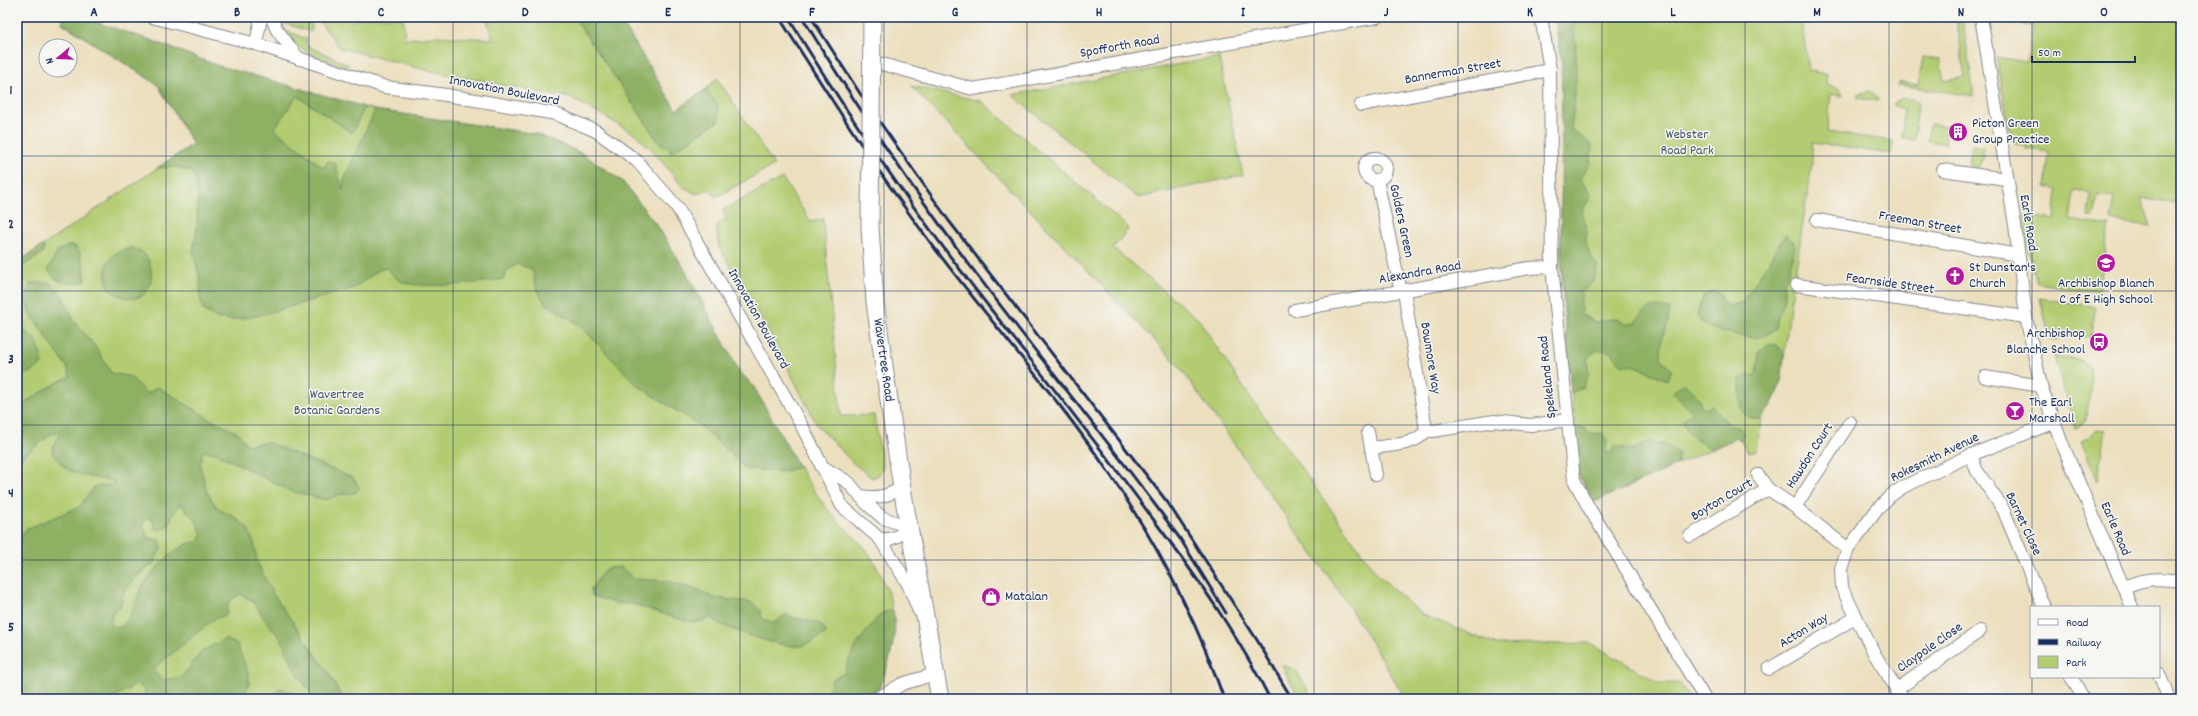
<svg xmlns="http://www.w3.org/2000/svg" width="2198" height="716" font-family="Dekko,sans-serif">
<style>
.green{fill:#b3cc71;stroke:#677e68}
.forest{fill:#8eb063;stroke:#547060;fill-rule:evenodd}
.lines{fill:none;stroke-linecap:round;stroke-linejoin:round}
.street-casing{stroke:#84878e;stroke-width:14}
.secondary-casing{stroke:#84878e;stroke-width:19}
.street{stroke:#fff;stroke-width:12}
.secondary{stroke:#fff;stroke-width:17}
.rail{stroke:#1b2f5e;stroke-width:3}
.secondary-bridge-casing{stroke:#84878e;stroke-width:19;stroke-linecap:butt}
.secondary-bridge{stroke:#fff;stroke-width:17}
.grid{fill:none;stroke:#1b2f5e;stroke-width:1;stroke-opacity:0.55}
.labels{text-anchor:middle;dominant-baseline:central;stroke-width:3;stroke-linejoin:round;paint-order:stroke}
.street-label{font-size:14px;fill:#1b2f5e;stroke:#f6f6f2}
.poi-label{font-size:14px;fill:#1b2f5e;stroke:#f6f6f2;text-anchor:start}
.park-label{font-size:14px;fill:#415663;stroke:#f6f6f2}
.neatline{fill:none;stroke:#1b2f5e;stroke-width:1.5}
.grid-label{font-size:13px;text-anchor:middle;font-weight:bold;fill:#1b2f5e}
</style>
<rect width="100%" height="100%" fill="#f6f6f2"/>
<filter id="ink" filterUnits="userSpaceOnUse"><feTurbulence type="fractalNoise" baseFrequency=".025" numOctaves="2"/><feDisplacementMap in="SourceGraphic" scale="8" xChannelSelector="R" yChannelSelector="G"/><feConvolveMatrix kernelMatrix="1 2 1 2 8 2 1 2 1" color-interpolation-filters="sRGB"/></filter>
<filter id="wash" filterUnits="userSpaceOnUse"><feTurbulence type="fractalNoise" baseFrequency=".012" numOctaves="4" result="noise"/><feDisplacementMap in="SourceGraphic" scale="16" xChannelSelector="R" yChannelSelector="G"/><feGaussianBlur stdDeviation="0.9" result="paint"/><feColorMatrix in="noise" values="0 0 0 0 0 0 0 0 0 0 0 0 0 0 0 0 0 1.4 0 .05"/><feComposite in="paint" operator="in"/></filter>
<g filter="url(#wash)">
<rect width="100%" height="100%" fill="#ecdfbe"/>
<g class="green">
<path d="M64,17H80L150,40L216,65L375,110L537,134L583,154L622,181L658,227L685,270L739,371L752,384C775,423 795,465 822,502C834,519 851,533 865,548C872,557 878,569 883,580C901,622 895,645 880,688L860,699H17V263L193,144L158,85L62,23Z"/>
<polygon points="278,17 306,17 313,27 311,32 284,23 279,25"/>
<polygon points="316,17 349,17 351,22 362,17 403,17 405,39 436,36 493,39 486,17 574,17 658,141 672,152 718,106 706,89 717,78 774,165 716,197 710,189 696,194 682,186 653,151 635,134 571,98 425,70 340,48"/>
<polygon points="1554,17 1801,17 1809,71 1827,74 1826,85 1840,89 1843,96 1831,94 1827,132 1893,141 1891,154 1812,143 1812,164 1790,307 1781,383 1771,406 1762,415 1756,451 1748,453 1741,440 1736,438 1594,502 1579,476 1564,314 1561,256 1562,59"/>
<polygon points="1956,17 1962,17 1974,96 1898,85 1899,82 1918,85 1923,57 1940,59 1944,81 1965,77"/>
<polygon points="1990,17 2181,17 2181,205 2141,198 2151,226 2110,221 2114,197 2098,195 2094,218 2088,217 2091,193 2074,191 2070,220 2109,226 2099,292 2037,283 2027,243 2024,215 2054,220 2057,190 2045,187 2049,152 2026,149 2026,146 2015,144 2008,122 1996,57 2027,62 2033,26 1991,19"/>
<path d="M287,31L307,39L306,45L349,65L346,67C323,59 300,53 284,34Z"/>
<polygon points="1219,57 1243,175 1138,198 1012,95"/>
<polygon points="911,86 981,101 1129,228 1113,248 1199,320 1241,384 1377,574 1421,614 1497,645 1590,643 1660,683 1680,683 1690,699 1406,699 1345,600 1178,365"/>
<polygon points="1870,91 1877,97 1878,101 1857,98 1859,94"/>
<polygon points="1903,98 1918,102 1914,140 1902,138 1904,110 1893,105 1896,101"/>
<polygon points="1930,124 1947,126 1945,144 1928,141"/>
<polygon points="1972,145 1983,147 1984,157 1978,168 1969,166"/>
<polygon points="782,178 811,222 823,219 841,416 874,415 883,466 879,475 872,478 853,463 817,425 775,343 719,247 716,226 726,219 723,210"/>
<polygon points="2040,298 2096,307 2090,338 2066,334 2055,340 2050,339"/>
<path d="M2054,356C2063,358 2084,357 2089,366C2094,373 2088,416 2083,424C2081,426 2078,427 2075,429Z"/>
<polygon points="2097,429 2106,430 2098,481 2081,441 2088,438"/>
<polygon points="1282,665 1296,670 1313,699 1299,699"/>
</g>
<g class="forest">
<path d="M64,17H80L150,40L216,65L365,107L352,133L297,96L274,129L324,168L328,161L335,163L343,190L344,179L375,110L537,134L583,154L622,181L658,227L685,270L739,371L752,384L799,467L783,472L746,469L703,428L637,385L581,326L545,303L538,291L534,280V274L531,269L517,264L507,271L504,279C482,283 419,290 400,281C395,278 390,271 386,268L377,271L354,288L257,316L232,320L217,318L203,310L200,297V279L193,251L197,225L198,203L196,181L192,172L176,167L157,168L193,144L158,85L62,23Z"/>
<polygon points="574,17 619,17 676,110 706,89 718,106 718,121 672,152 658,141"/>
<path d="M1554,17H1582L1574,28C1578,61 1576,97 1571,129L1592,145L1590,163L1580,178L1591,196L1581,213L1587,230L1586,243L1591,258L1598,265L1593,282L1581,293V314L1595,322L1618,318L1626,324L1635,323C1645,307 1652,305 1670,309L1667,327L1662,337L1661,359L1672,369L1667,380L1636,366L1621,364L1610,351L1597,350L1587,358L1589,373L1583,387L1571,393L1561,256L1562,59Z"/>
<polygon points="1785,235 1794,242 1795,247 1787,279 1783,283 1785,299 1778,317 1776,328 1767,335 1758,338 1741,336 1710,328 1701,322 1697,314 1703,297 1711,291 1721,294 1722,300 1730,306 1743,302"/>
<polygon points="43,245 44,248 42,254 17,269 17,263"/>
<path d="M71,245L76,247C83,257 85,269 85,281C72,287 53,282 48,269L59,250Z"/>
<path d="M131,248C164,250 157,324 109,289C101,267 108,252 131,248Z"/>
<path d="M31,283H50L62,295L74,321L97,349L111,373L131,377L147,394L158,387L208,418L238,433L247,445L267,442L353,478L360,488L355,493L337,495L327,500L290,491L216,453L203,451L200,465L207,492L218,509L233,516L247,527L254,543L257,562L273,594L328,672L343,699H315L295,670L281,639L265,620L252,600L240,594L229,602L226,615L214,619L153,669L162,681L183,676L201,652L225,639L237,644C242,664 259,678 241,699H144L145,690L137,684L110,699H17V545L26,529L79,507L94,487L113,485V481C87,476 67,477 52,453L54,443L59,437L56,433L50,435L17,461V407L60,381L70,377L67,367L29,312L25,298ZM180,503C191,518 197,516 202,537L197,542C178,541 146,577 139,593C134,606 131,616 122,627H115L110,622L114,610L120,607L124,592L138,575L153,564L162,547L160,541L147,537L143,525L146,517L153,520L155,529H162L170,524L172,516Z"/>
<path d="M17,330C37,333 40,346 42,364L32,372L17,375Z"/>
<path d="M1768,344L1777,345L1784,353L1781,383L1771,406L1761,419C1734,420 1741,397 1740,379L1749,375L1754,376L1757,372L1759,351Z"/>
<path d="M1685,384L1700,399V405L1705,409L1712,406L1730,426L1739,427L1743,433L1741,440L1736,438L1712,449C1698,443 1686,434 1683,419L1693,413L1673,393L1678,387Z"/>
<polygon points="1583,427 1589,434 1602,433 1607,440 1605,453 1611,453 1615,445 1632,450 1650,441 1656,445 1665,444 1679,454 1677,465 1594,502 1579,476 1575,428"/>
<path d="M621,567L634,579L667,581L698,590L714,598L751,602L761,611L762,619L775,623L786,614C799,623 821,616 826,633C818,638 809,645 799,646C782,648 725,629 711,618L698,622L685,621L633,604L615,603L592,596L591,589L606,568Z"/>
<path d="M893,610C899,635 888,664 880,688L860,699H824L833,679L845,673C846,657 869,626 881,614C884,611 889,611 893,610Z"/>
<polygon points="280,688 290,691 294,699 270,699"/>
</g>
</g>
<g filter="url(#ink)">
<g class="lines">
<defs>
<g id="street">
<polyline points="152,17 256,44 385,87 446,95 556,114 596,131 637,161 677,207 803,428 842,506 880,539 908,584 919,611"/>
<polyline points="271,17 277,30 299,59"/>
<polyline points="1541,17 1550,70 1552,267 1574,480 1589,508 1705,699"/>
<polyline points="1981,17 2015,225 2026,317 2041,386 2061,441 2132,607"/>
<polyline points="256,44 261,17"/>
<polyline points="871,61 973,89 1377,17"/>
<polyline points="1361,105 1550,70"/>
<circle cx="1375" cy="169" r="11"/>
<polyline points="1943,170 2006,179"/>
<polyline points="1377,180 1401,292"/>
<polyline points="1817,220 2018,255"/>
<polyline points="1797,285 2026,317"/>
<polyline points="1295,310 1529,268 1552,267"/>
<polyline points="1985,377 2041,386"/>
<polyline points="1426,430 1433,431 1494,421 1531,425 1568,420"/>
<polyline points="1368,432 1376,475"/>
<path d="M1371,448C1389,445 1417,446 1426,430L1404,291"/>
<polyline points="1971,455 1977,471 2003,509 2044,607"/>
<path d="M821,466L848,482L867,504L883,518L909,527C900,536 893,540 880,539"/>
<polyline points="1758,475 1768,489 1795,507 1848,549"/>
<path d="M860,496C877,499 887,496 902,488"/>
<polyline points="1795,507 1850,422"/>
<polyline points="1690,536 1768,489"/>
<path d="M2124,587C2146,578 2158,578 2181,581"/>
<polyline points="1769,669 1855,618"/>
<polyline points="2159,674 2169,699"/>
<polyline points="2071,677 2084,699"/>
<polyline points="1896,690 1980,631"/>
<polyline points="877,699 902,684 935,674"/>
<polyline points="1903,699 1875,655 1842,588 1841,569 1848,549 1876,511 1890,496 1903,487 1971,455 2055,422"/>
</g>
<polyline id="secondary" points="886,380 902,488 940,699"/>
</defs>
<use href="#street" class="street-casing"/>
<use href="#secondary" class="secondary-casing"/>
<use href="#street" class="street"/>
<use href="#secondary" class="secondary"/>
<g class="rail">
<path d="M779,17C827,93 876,170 930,242C989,321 1056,394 1111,476C1157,544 1197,621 1224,699"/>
<path d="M788,17C849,118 916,214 989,307C1045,378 1102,449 1156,523C1198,579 1239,637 1270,699"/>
<path d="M802,17C847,91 894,162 945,232C1013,325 1087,414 1156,506L1181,540L1226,613"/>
<polyline points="811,17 861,95 949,221 1168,503 1257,640 1292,699"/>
</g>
<defs>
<polyline id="secondary-bridge" points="872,17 870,227 875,302 886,380"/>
</defs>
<use href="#secondary-bridge" class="secondary-bridge-casing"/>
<use href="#secondary-bridge" class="secondary-bridge"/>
</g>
</g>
<path class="grid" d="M166,17V699M309,17V699M453,17V699M596,17V699M740,17V699M884,17V699M1027,17V699M1171,17V699M1314,17V699M1458,17V699M1602,17V699M1745,17V699M1889,17V699M2032,17V607M17,156H2181M17,291H2181M17,425H2181M17,560H2181M2032,677V699"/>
<defs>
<symbol id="building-disc" viewBox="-11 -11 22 22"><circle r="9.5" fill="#b5179e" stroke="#f6f6f2"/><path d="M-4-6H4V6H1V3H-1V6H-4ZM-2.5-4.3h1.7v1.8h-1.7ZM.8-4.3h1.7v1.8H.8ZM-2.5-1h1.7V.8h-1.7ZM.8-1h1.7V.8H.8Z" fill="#fff"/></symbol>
<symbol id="school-disc" viewBox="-11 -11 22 22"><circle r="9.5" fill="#b5179e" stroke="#f6f6f2"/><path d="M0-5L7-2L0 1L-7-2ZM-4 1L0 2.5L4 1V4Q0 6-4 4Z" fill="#fff"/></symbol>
<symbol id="church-disc" viewBox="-11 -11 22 22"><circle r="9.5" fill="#b5179e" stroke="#f6f6f2"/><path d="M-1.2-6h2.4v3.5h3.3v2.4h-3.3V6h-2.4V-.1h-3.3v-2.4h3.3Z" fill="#fff"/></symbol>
<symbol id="bus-disc" viewBox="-11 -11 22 22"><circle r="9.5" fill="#b5179e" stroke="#f6f6f2"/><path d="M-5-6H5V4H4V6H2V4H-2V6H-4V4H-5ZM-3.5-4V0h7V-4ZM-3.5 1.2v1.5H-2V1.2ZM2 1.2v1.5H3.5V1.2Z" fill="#fff"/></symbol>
<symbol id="bar-disc" viewBox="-11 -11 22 22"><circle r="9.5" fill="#b5179e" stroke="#f6f6f2"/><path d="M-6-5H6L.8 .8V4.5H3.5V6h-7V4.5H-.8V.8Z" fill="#fff"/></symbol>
<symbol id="shop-disc" viewBox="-11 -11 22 22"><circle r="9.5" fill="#b5179e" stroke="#f6f6f2"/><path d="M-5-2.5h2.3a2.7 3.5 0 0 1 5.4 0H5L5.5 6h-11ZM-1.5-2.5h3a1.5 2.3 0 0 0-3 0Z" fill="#fff"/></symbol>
</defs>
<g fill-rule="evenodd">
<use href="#building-disc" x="1947" y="121" width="22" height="22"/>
<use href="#school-disc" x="2095" y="252" width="22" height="22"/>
<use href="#church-disc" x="1944" y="265" width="22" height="22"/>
<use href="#bus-disc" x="2088" y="331" width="22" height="22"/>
<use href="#bar-disc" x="2004" y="400" width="22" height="22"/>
<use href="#shop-disc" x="980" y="586" width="22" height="22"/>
</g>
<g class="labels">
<g class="street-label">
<text transform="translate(1120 47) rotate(-10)">Spofforth Road</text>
<text transform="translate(1453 72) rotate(-10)">Bannerman Street</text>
<text transform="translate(504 91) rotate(11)">Innovation Boulevard</text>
<text transform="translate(1401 221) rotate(78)">Golders Green</text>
<text transform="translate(1920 223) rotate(10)">Freeman Street</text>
<text transform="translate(2028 223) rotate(81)">Earle Road</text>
<text transform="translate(1420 273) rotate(-10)">Alexandra Road</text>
<text transform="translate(1890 284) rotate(8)">Fearnside Street</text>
<text transform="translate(758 319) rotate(61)">Innovation Boulevard</text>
<text transform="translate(1430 358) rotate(81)">Bowmore Way</text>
<text transform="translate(883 360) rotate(82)">Wavertree Road</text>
<text transform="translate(1548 377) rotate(-96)">Spekeland Road</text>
<text transform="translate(1810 456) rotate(-57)">Hawdon Court</text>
<text transform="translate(1935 458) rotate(-26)">Rokesmith Avenue</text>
<text transform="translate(1722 500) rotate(-31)">Boyton Court</text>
<text transform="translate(2023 524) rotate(65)">Barnet Close</text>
<text transform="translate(2115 529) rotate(67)">Earle Road</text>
<text transform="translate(1804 631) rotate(-31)">Acton Way</text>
<text transform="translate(1930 648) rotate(-35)">Claypole Close</text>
</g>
<g class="poi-label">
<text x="1972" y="124">Picton Green<tspan x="1972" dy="16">Group Practice</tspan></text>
<text x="1969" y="268">St Dunstan's<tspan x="1969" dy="16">Church</tspan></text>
<text x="2106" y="284" text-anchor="middle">Archbishop Blanch<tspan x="2106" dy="16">C of E High School</tspan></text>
<text x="2085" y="334" text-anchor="end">Archbishop<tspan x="2085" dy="16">Blanche School</tspan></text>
<text x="2029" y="403">The Earl<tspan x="2029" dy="16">Marshall</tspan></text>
<text x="1005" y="597">Matalan</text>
</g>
<g class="park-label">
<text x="1687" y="135">Webster<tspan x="1687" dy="16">Road Park</tspan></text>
<text x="337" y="395">Wavertree<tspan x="337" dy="16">Botanic Gardens</tspan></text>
</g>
</g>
<rect width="2198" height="716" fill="none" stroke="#f6f6f2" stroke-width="44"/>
<rect x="2030" y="606" width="130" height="72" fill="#f6f6f2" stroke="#9ea6b7"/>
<rect x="2038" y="619" width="20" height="6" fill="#ffffff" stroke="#9ea6b7"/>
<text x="2066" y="626" font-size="12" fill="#1b2f5e">Road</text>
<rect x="2038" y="639" width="20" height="6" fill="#1b2f5e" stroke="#9ea6b7"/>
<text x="2066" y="646" font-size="12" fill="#1b2f5e">Railway</text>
<rect x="2038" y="656" width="20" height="12" fill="#b3cc71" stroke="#9ea6b7"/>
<text x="2066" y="666" font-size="12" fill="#1b2f5e">Park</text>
<g transform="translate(58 58) rotate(251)"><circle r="19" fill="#f6f6f2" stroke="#9ea6b7"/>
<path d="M0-3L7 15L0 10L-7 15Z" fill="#b5179e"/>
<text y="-6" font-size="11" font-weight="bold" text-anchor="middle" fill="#1b2f5e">N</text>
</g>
<path d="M2032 56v6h103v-6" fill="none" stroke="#1b2f5e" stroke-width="2"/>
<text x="2038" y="56" font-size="12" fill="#1b2f5e" stroke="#f6f6f2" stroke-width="3" paint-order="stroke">50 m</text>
<rect x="22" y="22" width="2154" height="672" class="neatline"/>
<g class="grid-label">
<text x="94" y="16">A</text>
<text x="237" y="16">B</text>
<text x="381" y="16">C</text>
<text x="525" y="16">D</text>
<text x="668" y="16">E</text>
<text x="812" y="16">F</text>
<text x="955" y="16">G</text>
<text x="1099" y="16">H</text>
<text x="1243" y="16">I</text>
<text x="1386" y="16">J</text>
<text x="1530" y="16">K</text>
<text x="1673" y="16">L</text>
<text x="1817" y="16">M</text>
<text x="1961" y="16">N</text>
<text x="2104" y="16">O</text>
<text x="11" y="94">1</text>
<text x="11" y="228">2</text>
<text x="11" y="363">3</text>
<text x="11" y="497">4</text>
<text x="11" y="631">5</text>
</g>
</svg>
